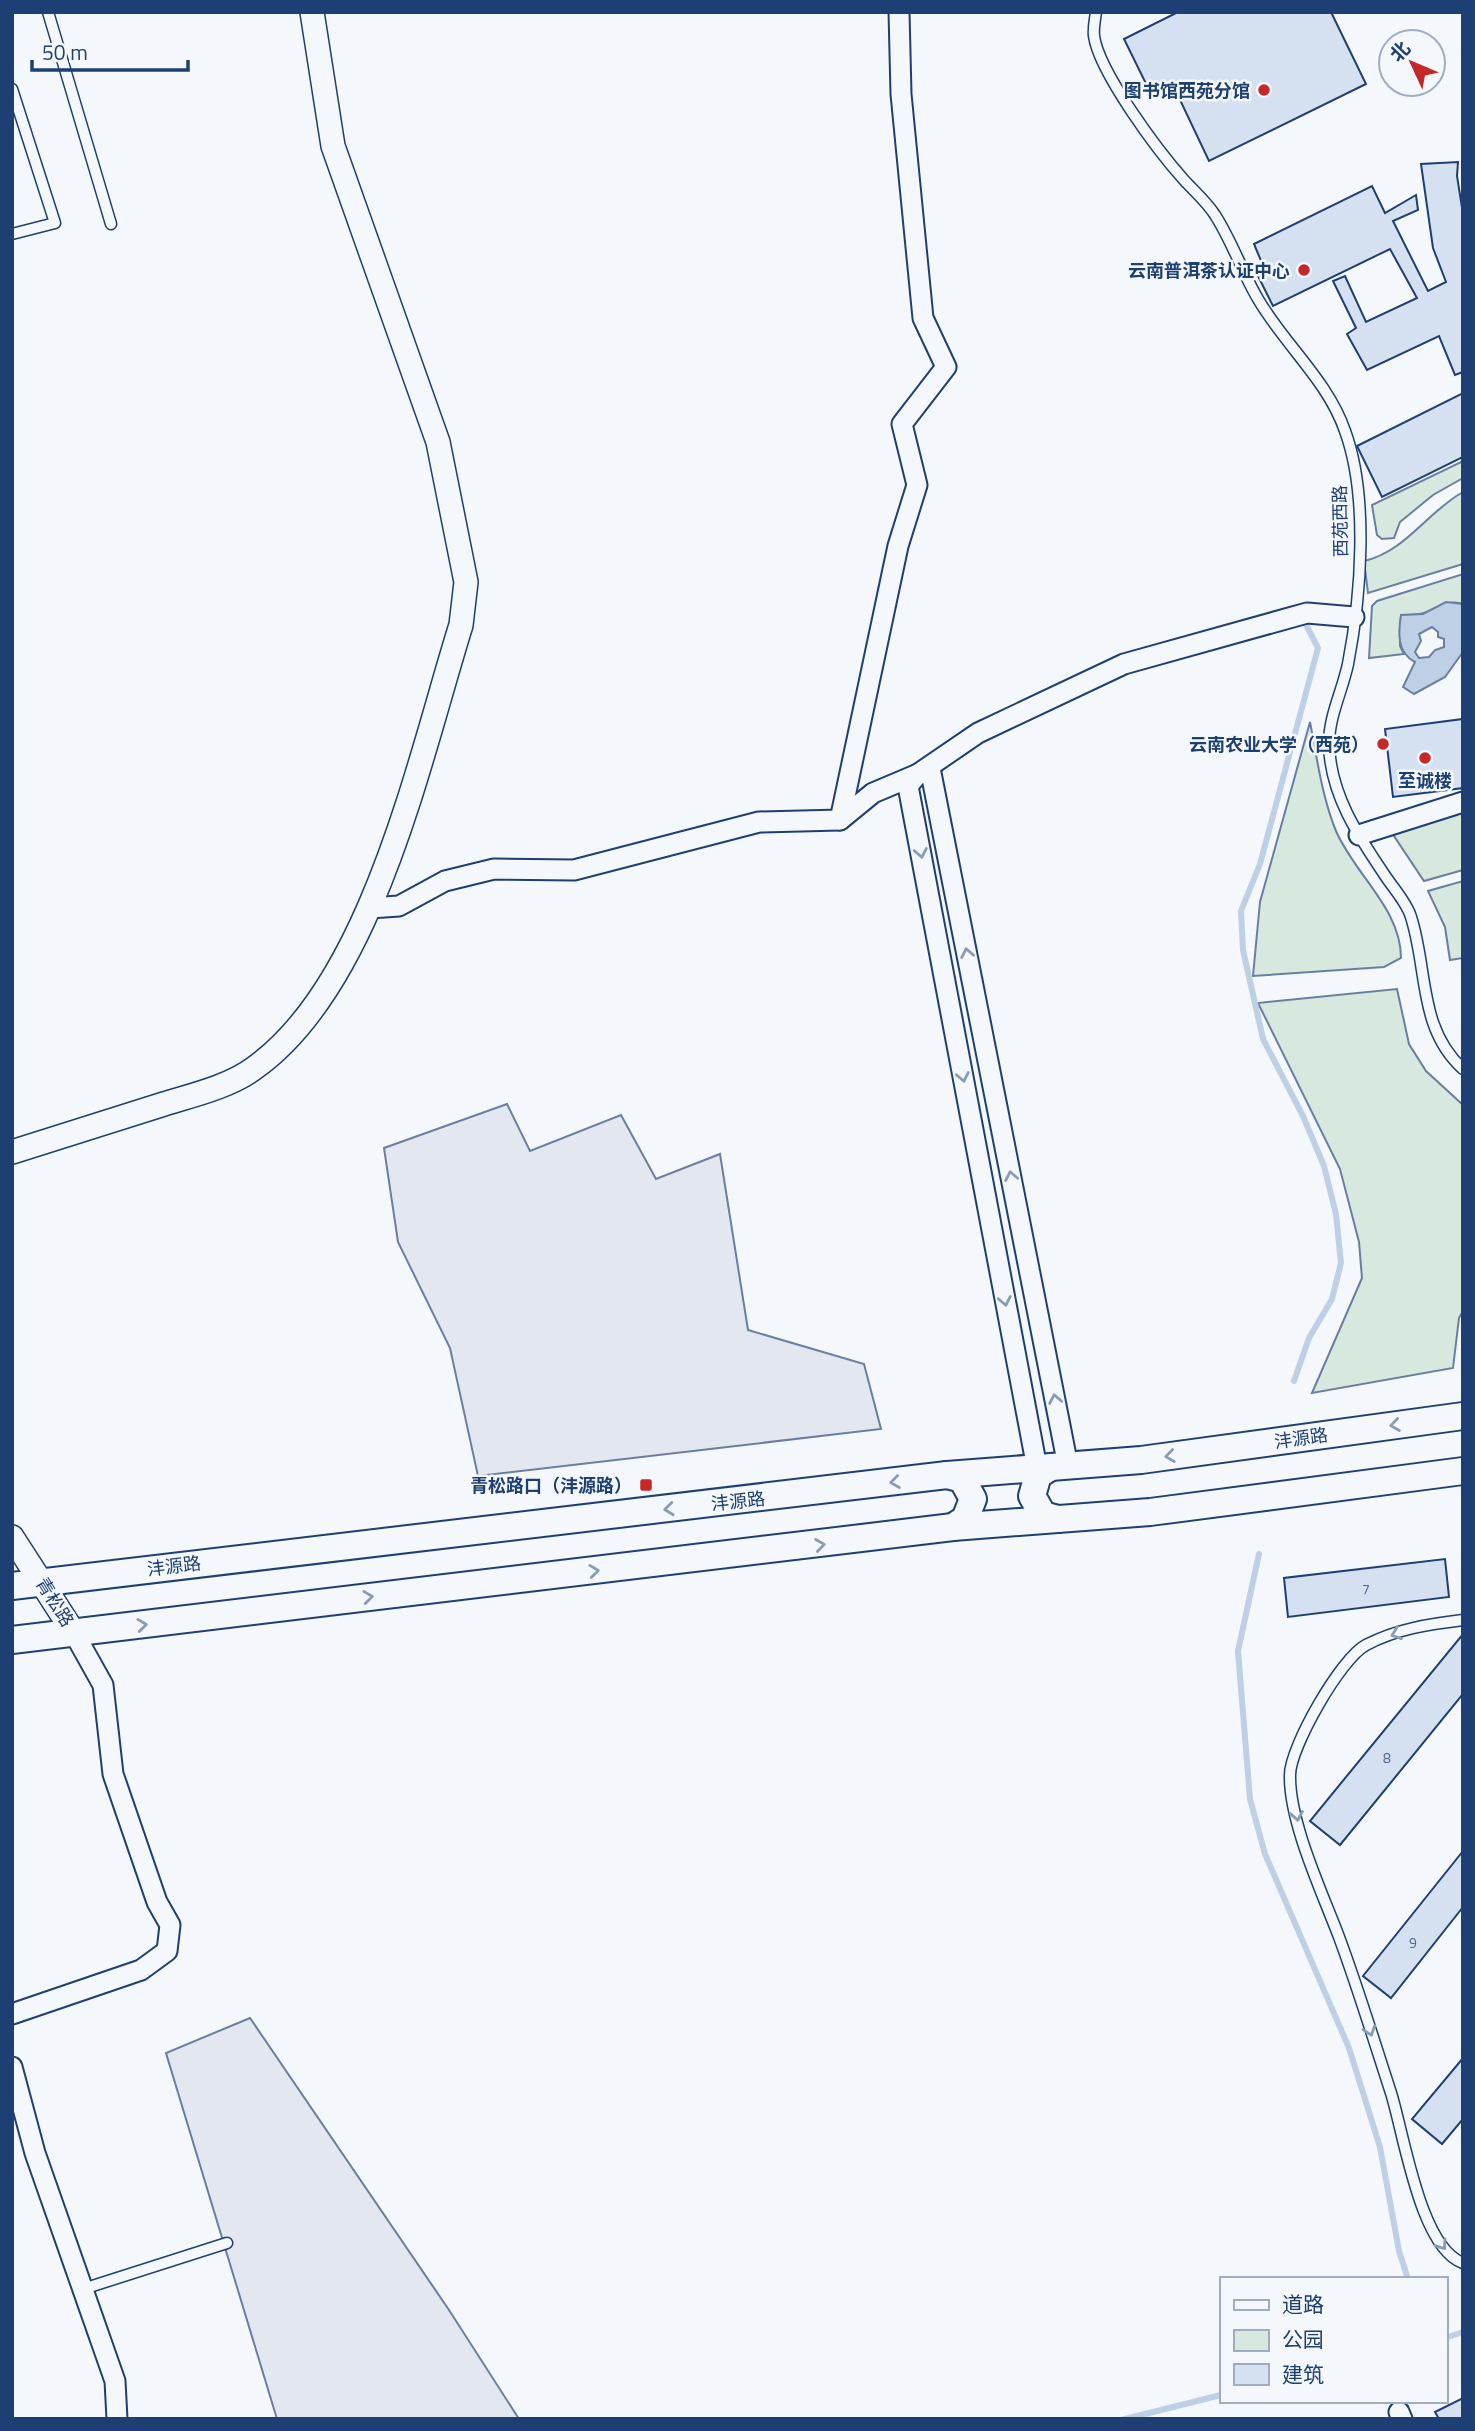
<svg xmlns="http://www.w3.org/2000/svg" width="1475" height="2431" font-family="'Titillium Web','Noto Sans SC',sans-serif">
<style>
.green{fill:#d7e8df;stroke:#687fa3;stroke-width:2}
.parking{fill:#e3e8f0;stroke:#687fa3;stroke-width:2}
.water{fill:#bed0e5;stroke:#687fa3;stroke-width:2;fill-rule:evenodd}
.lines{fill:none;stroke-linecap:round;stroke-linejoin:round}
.stream{stroke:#bed0e5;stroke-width:6}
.building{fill:#d5e0f0;stroke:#1d3f73;stroke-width:2}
.service-casing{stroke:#1d3f73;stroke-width:13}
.minor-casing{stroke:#1d3f73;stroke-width:23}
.tertiary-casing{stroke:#1d3f73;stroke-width:26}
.secondary-casing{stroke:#1d3f73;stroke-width:30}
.service{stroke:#f4f7fb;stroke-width:10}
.minor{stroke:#f4f7fb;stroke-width:19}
.tertiary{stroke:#f4f7fb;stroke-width:23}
.secondary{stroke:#f4f7fb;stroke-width:26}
.oneway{stroke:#889bb7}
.poi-dot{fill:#c62828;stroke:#f4f7fb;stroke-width:2.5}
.labels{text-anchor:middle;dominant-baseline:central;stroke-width:5;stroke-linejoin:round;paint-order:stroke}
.number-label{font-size:14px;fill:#4b6792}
.poi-label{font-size:18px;font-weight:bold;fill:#1d3f73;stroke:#f4f7fb;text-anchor:end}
.street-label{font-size:18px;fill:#1d3f73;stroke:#f4f7fb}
</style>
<rect width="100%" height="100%" fill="#f4f7fb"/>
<g class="green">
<polygon points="1463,461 1463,478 1433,495 1400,522 1394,538 1382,539 1377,535 1372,505"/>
<path d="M1463,492V564L1368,593L1364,561C1405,552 1427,512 1463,492Z"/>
<path d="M1463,574V604C1447,598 1433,612 1419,614C1413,615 1407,615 1401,615L1400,646L1404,654L1369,658L1372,606L1377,601Z"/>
<path d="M1310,722C1317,758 1322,797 1336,831C1355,875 1401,909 1401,958L1384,967L1253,976L1260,902Z"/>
<polygon points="1463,811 1463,870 1424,881 1392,833"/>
<polygon points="1463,881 1463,958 1450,960 1445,927 1428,891"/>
<polygon points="1397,989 1409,1044 1426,1071 1463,1105 1463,1311 1459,1318 1453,1368 1312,1393 1362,1278 1359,1242 1340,1169 1258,1003"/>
</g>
<g class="parking">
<polygon points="507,1104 530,1151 621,1115 656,1179 720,1154 748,1330 864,1364 881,1429 478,1476 450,1348 398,1242 384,1148"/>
<polygon points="250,2018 449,2310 519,2419 277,2419 166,2053"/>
</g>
<path class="water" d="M1446,602L1463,604V652L1445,677L1414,694L1403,687L1415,662C1397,653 1398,633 1401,615L1423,614ZM1432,627L1438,632V637L1444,639V647L1435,650L1429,657L1419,658L1415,652L1421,641L1419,634Z"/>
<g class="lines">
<g class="stream">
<polyline points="1294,1381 1309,1338 1332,1299 1341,1263 1336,1214 1324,1166 1303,1116 1263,1039 1243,950 1241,911 1260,864 1318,648 1302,617"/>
<polyline points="1259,1554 1238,1651 1250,1799 1265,1854 1349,2048 1380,2147 1399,2251 1408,2279"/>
<polyline points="1445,2338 1463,2332"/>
<polyline points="1125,2419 1221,2395"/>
</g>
</g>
<g class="building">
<polygon points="1178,12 1331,12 1366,84 1209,161 1173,85 1152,96 1124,39"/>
<polygon points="1458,162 1457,176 1463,214 1463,372 1455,375 1439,336 1367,370 1347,334 1356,328 1333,281 1345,276 1366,322 1417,298 1390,249 1273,306 1256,272 1264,268 1254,244 1372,186 1385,213 1416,195 1418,210 1393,221 1428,291 1446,282 1433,248 1421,164"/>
<polygon points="1463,393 1463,457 1382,497 1357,446"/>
<polygon points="1463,719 1463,788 1393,797 1385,729"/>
<polygon points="1445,1559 1449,1597 1288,1617 1284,1578"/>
<polygon points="1463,1634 1463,1694 1340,1845 1310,1821"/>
<polygon points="1463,1851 1463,1907 1391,1998 1363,1976"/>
<polygon points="1463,2058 1463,2119 1442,2144 1412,2119"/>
<polygon points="1463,2398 1463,2419 1439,2419 1435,2412"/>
</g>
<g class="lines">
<defs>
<g id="service">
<polyline points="48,12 111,224"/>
<path d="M1096,12C1095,20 1093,28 1094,36C1099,72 1158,151 1184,180C1194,191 1207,202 1215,215C1232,241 1242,272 1258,299C1284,344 1328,381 1345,431C1369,496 1361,597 1348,664C1342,692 1329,716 1329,744C1330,795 1359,837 1386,877C1394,889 1407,903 1411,917C1428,970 1418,1028 1463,1069"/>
<polyline points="12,89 55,223 12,234"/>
<path d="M1463,1620C1430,1624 1396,1629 1366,1645C1341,1658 1290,1747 1290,1775C1289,1822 1322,1892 1339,1937C1358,1988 1374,2041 1391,2093C1404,2134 1420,2248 1463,2263"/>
<polyline points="83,2289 227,2243"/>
</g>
<g id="minor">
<polyline points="840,820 873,793 918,774 978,733 1124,664 1307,613 1354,617"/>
<polyline points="1359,835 1463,802"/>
<polyline points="370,908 399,906 445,881 494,869 574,870 759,822 840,820 898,546 917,485 902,424 946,367 923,318 901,94 899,12"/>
<polyline points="1037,1468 908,786 918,774 931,773 1068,1466"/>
<polyline points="12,2014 141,1970 167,1951 170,1925 157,1902 113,1774 103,1685 74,1633"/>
<polyline points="12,2067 35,2153 115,2381 117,2419"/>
<polyline points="1399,2412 1402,2419"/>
</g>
<g id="tertiary">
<path d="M12,1152C63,1136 113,1120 164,1104C193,1095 228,1087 253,1069C372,986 419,759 461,625L466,582L438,442L333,146L312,12"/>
<polyline points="12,1537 74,1633"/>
</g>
<g id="secondary">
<polyline points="1051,1467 1038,1475 1032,1496 1043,1515 1058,1519"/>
<polyline points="947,1475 962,1479 973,1499 965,1519 953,1527"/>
<polyline points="12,1586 947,1475 1141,1460 1463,1416"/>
<polyline points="12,1640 953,1527 1150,1512 1463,1471"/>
</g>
</defs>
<use href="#service" class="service-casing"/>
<use href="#minor" class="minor-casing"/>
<use href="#tertiary" class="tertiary-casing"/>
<use href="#secondary" class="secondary-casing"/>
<use href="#service" class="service"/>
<use href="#minor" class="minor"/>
<use href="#tertiary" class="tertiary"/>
<use href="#secondary" class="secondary"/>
</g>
<defs><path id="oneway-chevron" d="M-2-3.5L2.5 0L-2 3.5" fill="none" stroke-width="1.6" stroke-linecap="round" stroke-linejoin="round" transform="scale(1.75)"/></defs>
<g class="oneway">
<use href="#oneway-chevron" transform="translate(921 853) rotate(79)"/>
<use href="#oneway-chevron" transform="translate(967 953) rotate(-101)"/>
<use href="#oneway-chevron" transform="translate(963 1077) rotate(79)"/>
<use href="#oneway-chevron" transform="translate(1011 1176) rotate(-101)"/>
<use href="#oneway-chevron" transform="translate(1005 1301) rotate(79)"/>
<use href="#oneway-chevron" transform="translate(1055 1399) rotate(-101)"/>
<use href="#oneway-chevron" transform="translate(1395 1425) rotate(172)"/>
<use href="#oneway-chevron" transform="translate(1170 1456) rotate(172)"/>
<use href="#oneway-chevron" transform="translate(895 1482) rotate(172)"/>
<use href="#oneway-chevron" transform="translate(669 1509) rotate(174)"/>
<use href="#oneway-chevron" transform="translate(820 1545) rotate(-8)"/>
<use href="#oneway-chevron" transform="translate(594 1571) rotate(-7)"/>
<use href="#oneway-chevron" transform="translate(368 1597) rotate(-7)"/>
<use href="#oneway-chevron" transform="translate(142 1625) rotate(-7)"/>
<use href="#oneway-chevron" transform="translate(1396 1634) rotate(160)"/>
<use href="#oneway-chevron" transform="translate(1297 1816) rotate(80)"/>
<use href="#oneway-chevron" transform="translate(1370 2031) rotate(72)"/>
<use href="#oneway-chevron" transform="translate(1442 2245) rotate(55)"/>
</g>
<g class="poi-dot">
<circle cx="1264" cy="90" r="7"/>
<circle cx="1304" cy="270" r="7"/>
<circle cx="1383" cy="744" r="7"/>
<circle cx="1425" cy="758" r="7"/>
<rect x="639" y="1478" width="14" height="14" rx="3.5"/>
</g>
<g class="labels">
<g class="number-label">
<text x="1366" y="1588">7</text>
<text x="1387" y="1757">8</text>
<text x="1413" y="1942">9</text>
</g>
<g class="poi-label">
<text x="1250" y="90">图书馆西苑分馆</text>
<text x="1290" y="270">云南普洱茶认证中心</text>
<text x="1369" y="744">云南农业大学（西苑）</text>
<text x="1425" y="780" text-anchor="middle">至诚楼</text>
<text x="632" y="1485">青松路口（沣源路）</text>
</g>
<g class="street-label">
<text transform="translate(1340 521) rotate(-91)">西苑西路</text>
<text transform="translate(1301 1438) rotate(-8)">沣源路</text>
<text transform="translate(738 1501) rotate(-6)">沣源路</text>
<text transform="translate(174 1566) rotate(-7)">沣源路</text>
<text transform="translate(55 1602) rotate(58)">青松路</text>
</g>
</g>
<rect width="1475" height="2431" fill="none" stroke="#1d3f73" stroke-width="28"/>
<rect x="1220" y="2277" width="228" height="126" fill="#f4f7fb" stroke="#9eadc5" stroke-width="2"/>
<rect x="1234" y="2300" width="35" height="10" fill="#f4f7fb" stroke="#9eadc5" stroke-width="2"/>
<text x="1282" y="2312" font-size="21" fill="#1d3f73">道路</text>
<rect x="1234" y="2330" width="35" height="21" fill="#d7e8df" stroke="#9eadc5" stroke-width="2"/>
<text x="1282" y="2347" font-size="21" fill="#1d3f73">公园</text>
<rect x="1234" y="2364" width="35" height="21" fill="#d5e0f0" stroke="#9eadc5" stroke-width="2"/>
<text x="1282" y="2382" font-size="21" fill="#1d3f73">建筑</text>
<g transform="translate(1412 63) rotate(314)"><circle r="33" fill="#f4f7fb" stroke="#9eadc5" stroke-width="2"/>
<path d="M0-5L12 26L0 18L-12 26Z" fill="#c62828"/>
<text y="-10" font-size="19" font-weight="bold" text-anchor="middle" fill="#1d3f73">北</text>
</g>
<path d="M32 60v10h156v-10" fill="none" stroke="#1d3f73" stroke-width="3.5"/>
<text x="42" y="60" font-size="21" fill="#1d3f73" stroke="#f4f7fb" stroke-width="5" paint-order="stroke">50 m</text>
</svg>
